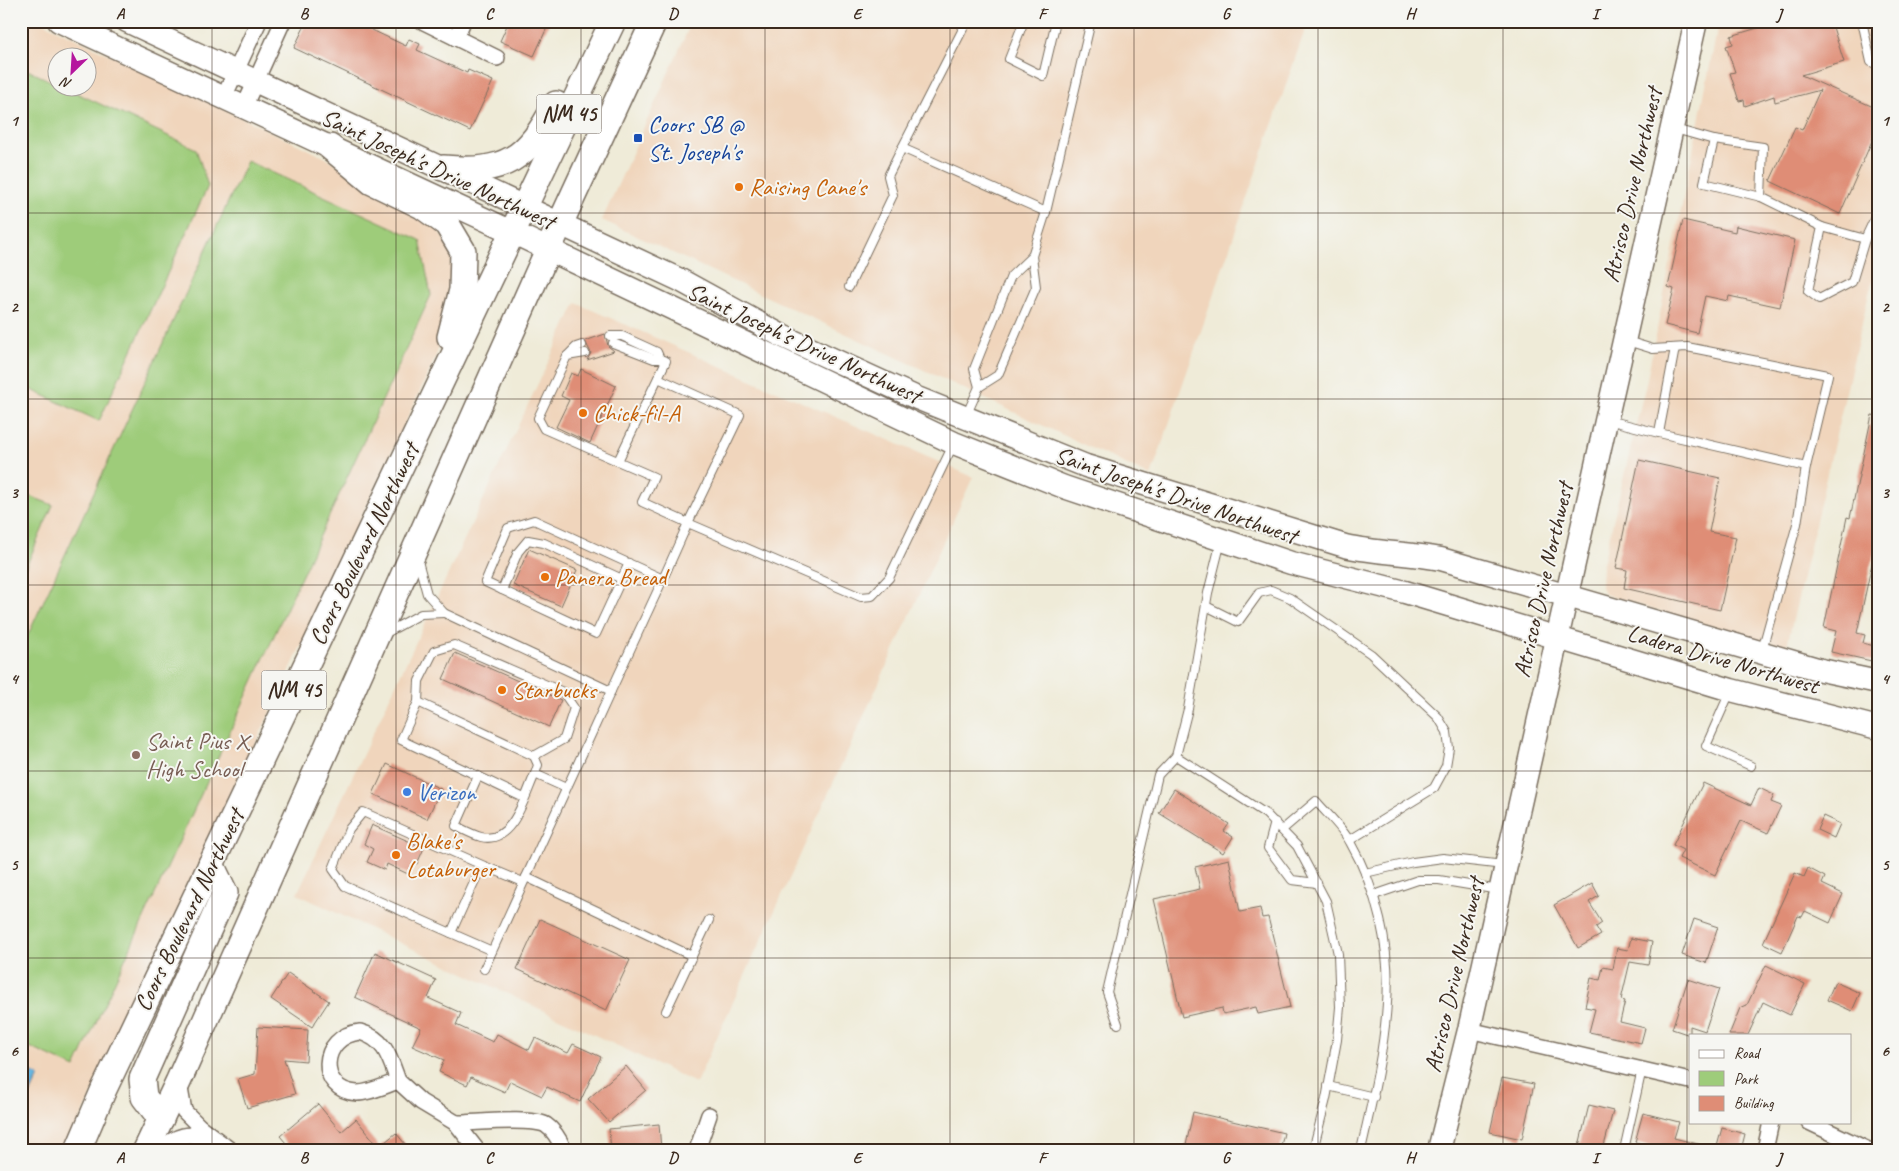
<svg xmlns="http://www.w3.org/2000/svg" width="1899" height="1171" font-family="Caveat,sans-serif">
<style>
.built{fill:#f0d5bc;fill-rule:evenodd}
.green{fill:#9ecc7a;stroke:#6c7b4c}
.water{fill:#66b6e1;stroke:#507080}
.building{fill:#df8d76}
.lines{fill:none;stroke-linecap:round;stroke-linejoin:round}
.lane-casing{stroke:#7a6e5f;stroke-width:10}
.street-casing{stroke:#7a6e5f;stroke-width:18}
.secondary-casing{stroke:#7a6e5f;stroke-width:25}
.primary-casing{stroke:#7a6e5f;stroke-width:28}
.lane{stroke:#fff;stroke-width:8}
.street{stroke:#fff;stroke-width:15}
.secondary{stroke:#fff;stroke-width:22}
.primary{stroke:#fff;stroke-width:25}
.grid{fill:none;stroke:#3b2a1e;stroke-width:1;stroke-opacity:0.55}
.transit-dot{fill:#1a4fb4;stroke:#f6f6f2;stroke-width:2}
.food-dot{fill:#e8710a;stroke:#f6f6f2;stroke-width:2}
.education-dot{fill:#8d6e63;stroke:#f6f6f2;stroke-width:2}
.shop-dot{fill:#3f7fe0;stroke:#f6f6f2;stroke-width:2}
.labels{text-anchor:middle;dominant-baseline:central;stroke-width:4;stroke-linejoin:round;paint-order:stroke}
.shield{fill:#f6f6f2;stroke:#73675e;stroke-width:1}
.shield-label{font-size:22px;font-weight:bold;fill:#3b2a1e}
.transit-label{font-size:24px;fill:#164399;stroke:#f6f6f2;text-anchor:start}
.street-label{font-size:24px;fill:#3b2a1e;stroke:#f6f6f2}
.food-label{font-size:24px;fill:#c56008;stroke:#f6f6f2;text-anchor:start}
.education-label{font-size:24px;fill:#785e54;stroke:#f6f6f2;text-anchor:start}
.shop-label{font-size:24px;fill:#366cbe;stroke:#f6f6f2;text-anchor:start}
.neatline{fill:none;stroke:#3b2a1e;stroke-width:2}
.grid-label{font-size:16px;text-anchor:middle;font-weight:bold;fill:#3b2a1e}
</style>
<rect width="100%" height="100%" fill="#f6f6f2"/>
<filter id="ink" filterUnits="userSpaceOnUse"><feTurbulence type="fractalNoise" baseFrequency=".02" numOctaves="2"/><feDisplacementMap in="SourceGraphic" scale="10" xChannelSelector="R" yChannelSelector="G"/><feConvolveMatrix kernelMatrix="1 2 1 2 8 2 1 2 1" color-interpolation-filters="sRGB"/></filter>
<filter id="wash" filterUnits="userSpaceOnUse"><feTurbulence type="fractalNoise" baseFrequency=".0096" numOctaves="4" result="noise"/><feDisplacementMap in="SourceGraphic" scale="20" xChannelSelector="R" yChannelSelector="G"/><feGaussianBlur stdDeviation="1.12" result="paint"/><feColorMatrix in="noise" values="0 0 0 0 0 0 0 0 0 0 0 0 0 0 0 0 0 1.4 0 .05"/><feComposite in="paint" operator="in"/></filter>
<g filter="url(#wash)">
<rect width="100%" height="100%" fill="#efebd8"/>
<g class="built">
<path d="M21,21H39L324,157L428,217L457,256L444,330L435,359L66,1150H21ZM58,58H88V88H58Z"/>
<polygon points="692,21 1308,21 1151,476 602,220"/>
<polygon points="1719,21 1878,21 1878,266 1869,293 1786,650 1613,597 1604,594 1601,586 1602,568 1647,379"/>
<polygon points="576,303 973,477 696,1083 297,894"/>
</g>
<g class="green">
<polygon points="21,67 57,84 58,88 66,88 196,149 208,186 99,421 21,385"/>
<polygon points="247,161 420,240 431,295 75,1068 21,1043 21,650"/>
<polygon points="21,493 53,505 21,578"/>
</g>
<polygon class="water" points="21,1068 39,1076 21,1114"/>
<g id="blocks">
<g class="building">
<polygon points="307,21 353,21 406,46 409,39 420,44 417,50 467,73 468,70 493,81 470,131 294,48"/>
<polygon points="509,21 550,21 534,56 500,41"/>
<polygon points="1759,21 1831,21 1844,62 1801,75 1878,109 1878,127 1840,214 1770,181 1795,127 1802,130 1820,90 1775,102 1774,96 1745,106 1744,100 1739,101 1730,73 1735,72 1726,46 1733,44 1731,36 1761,27"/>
<polygon points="1683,220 1735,232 1736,226 1795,240 1780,307 1729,296 1728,301 1705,296 1697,333 1665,325 1674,289 1668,287"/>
<polygon points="605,334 608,346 614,351 587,360 591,353 585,341"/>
<polygon points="581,369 616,386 590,443 556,427 569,400 561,396 571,373 578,376"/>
<polygon points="1872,415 1878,416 1878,535 1857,633 1865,635 1863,643 1878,647 1876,662 1831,652 1836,631 1824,628 1847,517 1850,518"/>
<polygon points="1639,460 1720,478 1709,532 1736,537 1720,610 1624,588 1627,570 1616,568"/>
<polygon points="529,549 577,570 561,606 513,585"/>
<polygon points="455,653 561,700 549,727 443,679"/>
<polygon points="387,764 441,789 427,819 373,794"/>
<polygon points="1703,783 1751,805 1759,788 1774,795 1771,802 1781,806 1768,833 1741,821 1715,875 1679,858 1683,850 1673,845"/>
<polygon points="1174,789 1229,824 1224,831 1233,837 1223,853 1159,813"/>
<polygon points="1823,816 1840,824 1834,838 1817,830"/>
<polygon points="372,825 424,848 417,864 413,863 408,874 387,864 385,870 367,862 373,849 364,844"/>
<polygon points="1229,859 1240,912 1260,908 1262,918 1268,917 1290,1007 1258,1014 1256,1007 1223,1014 1222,1008 1182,1017 1154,899 1200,889 1195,867"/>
<polygon points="1808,868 1825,877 1822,884 1843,894 1830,923 1805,911 1802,917 1798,916 1782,952 1763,943 1795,873 1804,877"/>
<polygon points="1592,883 1599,896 1589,902 1602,923 1596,927 1601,935 1578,948 1554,905"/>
<polygon points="540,919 630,960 606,1011 517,969"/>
<polygon points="1694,919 1718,927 1706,963 1682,955"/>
<polygon points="1631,938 1652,942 1648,965 1630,962 1621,1000 1625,1001 1620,1022 1645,1028 1641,1043 1589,1032 1595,1009 1585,1007 1591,978 1600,980 1603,967 1613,969 1617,948 1628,950"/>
<polygon points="375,952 436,980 428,998 461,1013 456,1025 493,1042 497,1034 529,1050 535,1038 568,1053 573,1044 601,1057 580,1102 547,1087 542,1096 510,1081 505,1092 471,1077 467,1085 439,1072 444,1060 412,1046 421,1028 355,997"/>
<polygon points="1766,965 1805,984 1790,1015 1763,1002 1748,1035 1729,1035 1740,1008 1747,1005"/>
<polygon points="288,973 329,1001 312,1027 271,999"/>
<polygon points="1688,979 1719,989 1705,1031 1690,1026 1690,1035 1672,1029"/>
<polygon points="1835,982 1860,993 1852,1011 1827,1000"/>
<polygon points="258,1027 308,1030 306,1061 284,1059 295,1094 247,1108 238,1079 255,1074"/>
<polygon points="626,1066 646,1090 609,1122 588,1099"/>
<polygon points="1502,1078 1534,1084 1522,1139 1490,1132"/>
<polygon points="318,1104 341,1132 356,1119 379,1147 396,1133 410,1150 292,1150 280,1136"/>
<polygon points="1589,1105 1613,1111 1603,1150 1578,1150"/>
<polygon points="1193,1112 1284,1133 1280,1150 1185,1150"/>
<polygon points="1643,1113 1679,1122 1674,1138 1702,1145 1702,1150 1665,1150 1635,1142"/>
<polygon points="659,1124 661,1150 611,1150 609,1129"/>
<polygon points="1722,1128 1745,1134 1741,1150 1716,1150"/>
</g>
</g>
</g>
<g filter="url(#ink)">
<use href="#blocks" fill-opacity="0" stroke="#7a6e5f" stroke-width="1"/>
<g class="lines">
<defs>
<g id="lane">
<polyline points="967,21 902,148 1046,212 1091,21"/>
<polyline points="1024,21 1009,59 1043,76 1056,21"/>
<polyline points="1862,21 1871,62 1878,65"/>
<polyline points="1675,129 1714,140 1704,183 1761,197 1822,227 1808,291 1819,299 1852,282 1865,239 1878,211"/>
<polyline points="1714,140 1763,147 1761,197"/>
<polyline points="1822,227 1865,239"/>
<polyline points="849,287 893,195 888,176 902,148"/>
<polyline points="610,336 622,336 657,352 660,359 666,361 618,461"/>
<polyline points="1627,341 1653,349 1687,347 1828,375 1806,467 1797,524 1762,650"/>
<polyline points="613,343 654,359 660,359"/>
<polyline points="585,353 567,356 538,418 544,429 654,477 642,502 688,523 740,415 658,378"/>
<polyline points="567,356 576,347 582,345"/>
<polyline points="979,387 974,369 1011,276 1032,256"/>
<polyline points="966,416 979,387 998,375 1036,287 1032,256 1046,212"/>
<polyline points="1608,420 1659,433 1675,348"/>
<polyline points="1659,433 1806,467"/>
<polyline points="663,579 688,523 861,597 872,596 889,578 953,445"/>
<polyline points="502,590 518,552 528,540 544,543 622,579"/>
<polyline points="1206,606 1238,622 1259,593 1271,590 1290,598 1371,654 1438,717 1447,732 1449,748 1446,766 1434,788 1350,840"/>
<polyline points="444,613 611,691 663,579 534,520 508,528 485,582 596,634 629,563"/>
<polyline points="386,633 421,614 444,613 427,594 418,561"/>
<polyline points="1730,692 1706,746 1751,766"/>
<polyline points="418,702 419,681 434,651 454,645 563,692 574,708 564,739 534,756"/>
<polyline points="1176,756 1266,814 1297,846 1326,901 1338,954 1340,1007 1337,1040 1326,1099 1313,1150"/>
<polyline points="478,776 401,740 418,702 534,756 538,765 535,774"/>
<path d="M524,798L478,776L456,826C464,830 473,835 481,837C513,845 525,795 535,774L566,788"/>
<polyline points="1275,822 1268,848 1292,880 1317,883"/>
<path d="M1282,830L1316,801C1327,814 1342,827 1350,842C1377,889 1391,949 1387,1003C1384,1052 1372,1102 1361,1150"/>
<polyline points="482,865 363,812 349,829 333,869 345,886 451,933 482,865 523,882"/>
<polyline points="1365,873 1413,862 1443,858 1504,865"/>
<polyline points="526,877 692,956 666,1011"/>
<polyline points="1374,895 1418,880 1439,880 1499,890"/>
<polyline points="451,933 492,951"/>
<polyline points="692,956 709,920"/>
<polyline points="484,969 611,691"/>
<polyline points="1118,1024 1107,992 1158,775 1176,756 1188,709 1208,593 1221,541"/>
<polyline points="1328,1086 1374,1097"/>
<polyline points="1624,1150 1642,1069"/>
</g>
<g id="street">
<polyline points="422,21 497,58"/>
<polyline points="456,38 463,21"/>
<polyline points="224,97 259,21"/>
<polyline points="244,107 283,21"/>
<polyline points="1469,1030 1690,1081"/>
<path d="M360,1032C386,1039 390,1059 398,1081C386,1085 370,1093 357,1093C317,1091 319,1036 360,1032Z"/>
<polyline points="398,1081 421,1102 456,1123 477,1150"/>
<polyline points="179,1083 184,1111 200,1127 230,1150"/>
<polyline points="1809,1122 1868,1150"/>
<path d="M456,1123C476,1123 531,1117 546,1125C555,1131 560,1141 564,1150"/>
<path d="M160,1150C176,1135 189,1131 210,1140"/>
<polyline points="697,1150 709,1115"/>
<polyline points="1765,1150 1771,1122"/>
</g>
<g id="secondary">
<polyline points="59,21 512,232 954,443 1064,487 1291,563 1405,592 1731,690 1878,728"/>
<path d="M127,21L680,280L782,336L917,398L1086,466L1345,546C1377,553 1409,553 1441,559L1821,670L1878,682"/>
<polyline points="1439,1150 1469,1030 1696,21"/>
</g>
<g id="primary">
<polyline points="330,147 372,182 422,206 447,224 463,251 462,290 450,337"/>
<path d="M443,168C506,174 527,159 556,104"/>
<polyline points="161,1119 144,1097 142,1079 225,893 211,864"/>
<polyline points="78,1150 104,1089 613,21"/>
<polyline points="146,1150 179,1080 548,250 654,21"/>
</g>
</defs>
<use href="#lane" class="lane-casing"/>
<use href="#street" class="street-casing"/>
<use href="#secondary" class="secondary-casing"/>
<use href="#primary" class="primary-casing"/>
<use href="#lane" class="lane"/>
<use href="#street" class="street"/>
<use href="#secondary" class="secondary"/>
<use href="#primary" class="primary"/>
</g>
</g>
<path class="grid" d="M212,21V1150M396,21V1150M581,21V1150M765,21V1150M950,21V1150M1134,21V1150M1318,21V1150M1503,21V1150M1687,21V1150M21,213H1878M21,399H1878M21,585H1878M21,771H1878M21,958H1878"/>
<rect class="transit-dot" x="633" y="133" width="10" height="10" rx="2.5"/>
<g class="food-dot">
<circle cx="739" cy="187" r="5"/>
<circle cx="583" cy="413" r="5"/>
<circle cx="545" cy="577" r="5"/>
<circle cx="502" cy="690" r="5"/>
<circle cx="396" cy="855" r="5"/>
</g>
<circle class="education-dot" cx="136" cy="755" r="5"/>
<circle class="shop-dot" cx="407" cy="792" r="5"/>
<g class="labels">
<g class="shield">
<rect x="536.5" y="94.5" width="65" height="39" rx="4"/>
<rect x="261.5" y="670.5" width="65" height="39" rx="4"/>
</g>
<g class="shield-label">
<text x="569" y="114">NM 45</text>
<text x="294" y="690">NM 45</text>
</g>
<g class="transit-label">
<text x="648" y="124">Coors SB @<tspan x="648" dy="28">St. Joseph's</tspan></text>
</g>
<g class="street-label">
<text transform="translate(438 169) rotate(25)">Saint Joseph's Drive Northwest</text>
<text transform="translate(1632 185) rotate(-77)">Atrisco Drive Northwest</text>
<text transform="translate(804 343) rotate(25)">Saint Joseph's Drive Northwest</text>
<text transform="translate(1176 495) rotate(19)">Saint Joseph's Drive Northwest</text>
<text transform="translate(364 544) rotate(-64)">Coors Boulevard Northwest</text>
<text transform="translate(1543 580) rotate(-77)">Atrisco Drive Northwest</text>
<text transform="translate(1723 659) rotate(16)">Ladera Drive Northwest</text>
<text transform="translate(189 910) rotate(-64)">Coors Boulevard Northwest</text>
<text transform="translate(1454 975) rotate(-77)">Atrisco Drive Northwest</text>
</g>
<g class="food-label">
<text x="749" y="187">Raising Cane's</text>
<text x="593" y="413">Chick-fil-A</text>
<text x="555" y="577">Panera Bread</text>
<text x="512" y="690">Starbucks</text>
<text x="406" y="841">Blake's<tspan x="406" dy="28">Lotaburger</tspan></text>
</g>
<g class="education-label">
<text x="146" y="741">Saint Pius X<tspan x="146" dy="28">High School</tspan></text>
</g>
<g class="shop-label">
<text x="417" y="792">Verizon</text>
</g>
</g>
<rect width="1899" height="1171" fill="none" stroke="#f6f6f2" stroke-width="55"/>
<rect x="1689" y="1034" width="162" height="90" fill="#f6f6f2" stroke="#aba49d"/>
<rect x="1699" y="1050" width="25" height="8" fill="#ffffff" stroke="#aba49d"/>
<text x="1734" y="1058" font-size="15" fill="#3b2a1e">Road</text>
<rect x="1699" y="1071" width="25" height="15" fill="#9ecc7a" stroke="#aba49d"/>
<text x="1734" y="1084" font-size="15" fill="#3b2a1e">Park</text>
<rect x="1699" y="1096" width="25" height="15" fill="#df8d76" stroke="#aba49d"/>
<text x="1734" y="1108" font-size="15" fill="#3b2a1e">Building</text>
<g transform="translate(72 72) rotate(205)"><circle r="24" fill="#f6f6f2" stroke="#aba49d"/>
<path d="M0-4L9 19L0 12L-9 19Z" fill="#b5179e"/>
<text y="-8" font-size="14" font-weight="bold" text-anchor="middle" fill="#3b2a1e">N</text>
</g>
<rect x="28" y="28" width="1844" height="1116" class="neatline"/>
<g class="grid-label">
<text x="120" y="19">A</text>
<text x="304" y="19">B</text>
<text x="489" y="19">C</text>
<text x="673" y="19">D</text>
<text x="857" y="19">E</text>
<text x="1042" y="19">F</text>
<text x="1226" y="19">G</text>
<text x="1410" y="19">H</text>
<text x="1595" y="19">I</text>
<text x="1779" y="19">J</text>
<text x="14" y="126">1</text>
<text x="1885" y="126">1</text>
<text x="14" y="312">2</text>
<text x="1885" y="312">2</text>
<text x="14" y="498">3</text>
<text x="1885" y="498">3</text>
<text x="14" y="684">4</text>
<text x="1885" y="684">4</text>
<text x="14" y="870">5</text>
<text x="1885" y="870">5</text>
<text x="14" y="1056">6</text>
<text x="1885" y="1056">6</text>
<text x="120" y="1163">A</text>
<text x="304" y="1163">B</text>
<text x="489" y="1163">C</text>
<text x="673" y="1163">D</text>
<text x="857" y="1163">E</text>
<text x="1042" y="1163">F</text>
<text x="1226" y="1163">G</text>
<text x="1410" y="1163">H</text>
<text x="1595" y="1163">I</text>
<text x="1779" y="1163">J</text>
</g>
</svg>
